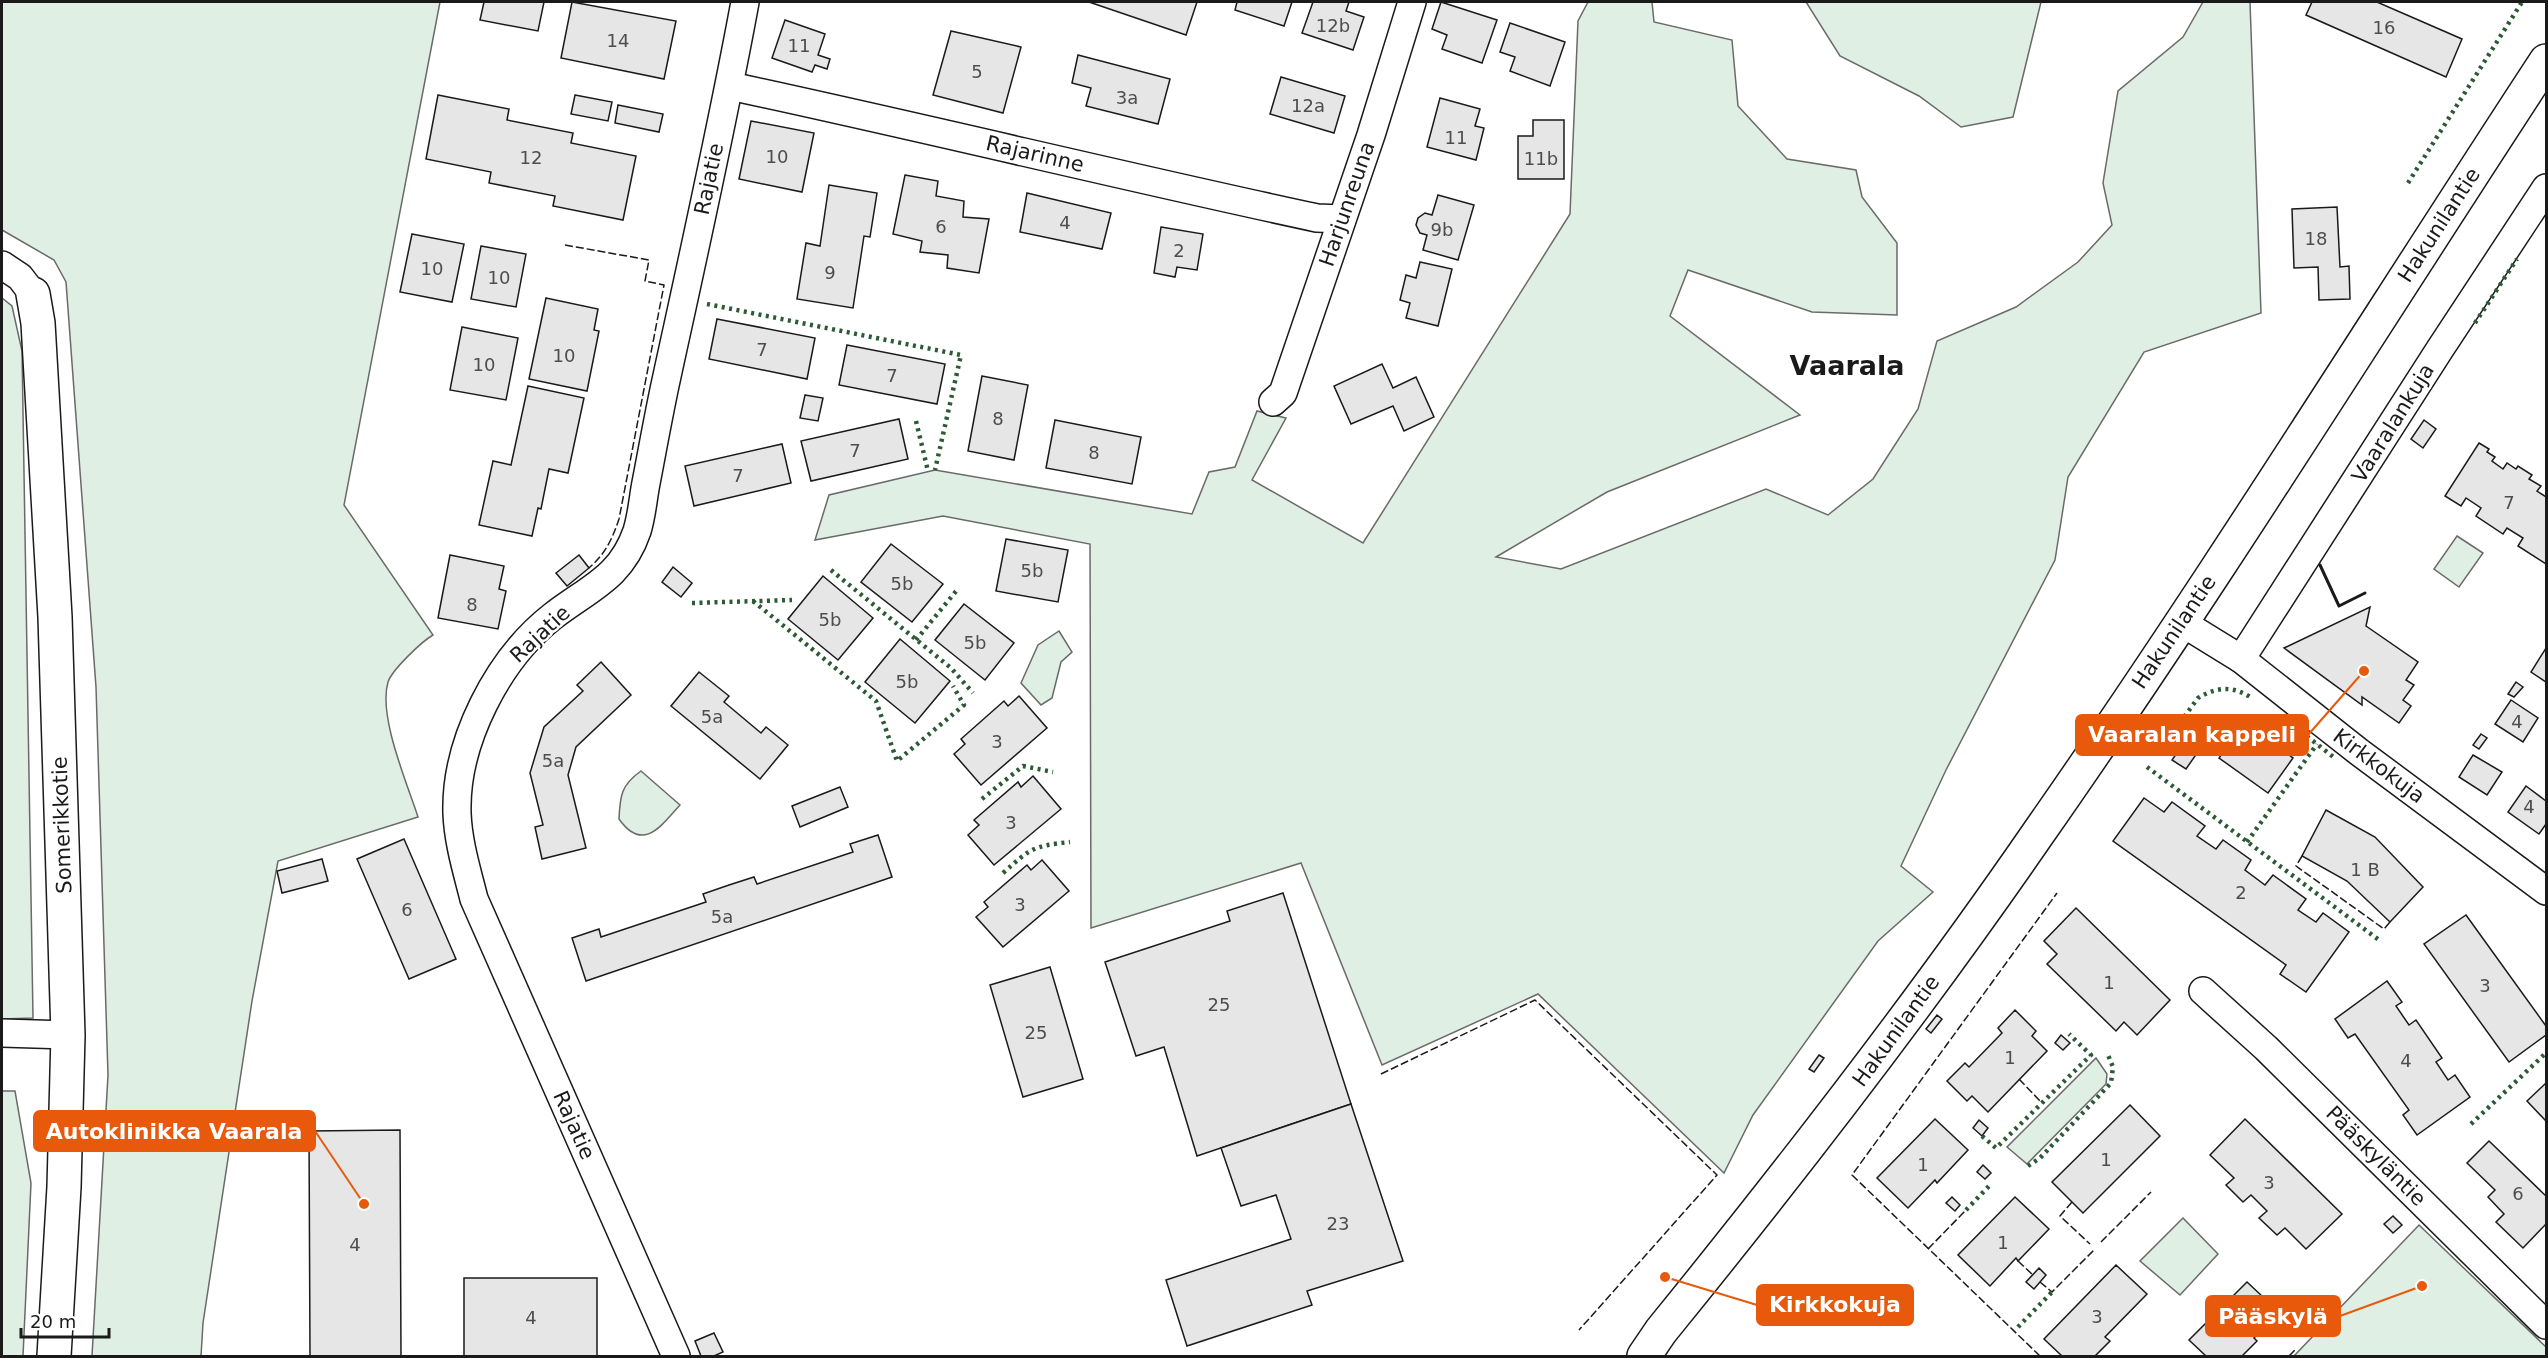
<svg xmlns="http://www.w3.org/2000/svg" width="2548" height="1358" font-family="'DejaVu Sans',sans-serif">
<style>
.green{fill:#e0efe3;stroke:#6a6a6a;stroke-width:1.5}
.building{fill:#e6e6e6;stroke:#1a1a1a;stroke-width:1.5}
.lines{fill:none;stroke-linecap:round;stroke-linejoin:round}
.street-casing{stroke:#1a1a1a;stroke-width:30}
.secondary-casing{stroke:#1a1a1a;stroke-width:36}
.street{stroke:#fff;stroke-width:27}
.secondary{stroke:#fff;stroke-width:33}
.hedge{stroke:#2b5a34;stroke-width:4.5;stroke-dasharray:3 4.5;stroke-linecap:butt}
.fence{stroke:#1a1a1a;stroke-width:1.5;stroke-dasharray:8 3;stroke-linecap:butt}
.wall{stroke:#1a1a1a;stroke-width:3}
.labels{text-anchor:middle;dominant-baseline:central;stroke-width:4.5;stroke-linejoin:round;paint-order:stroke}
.number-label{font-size:18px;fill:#4d4d4d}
.street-label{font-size:21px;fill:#1a1a1a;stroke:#fff}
.district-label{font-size:27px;font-weight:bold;fill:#1a1a1a;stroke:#fff}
.leader{fill:none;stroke:#e8590c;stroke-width:2}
.callout-dot{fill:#e8590c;stroke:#fff;stroke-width:2}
.callout{fill:#e8590c;stroke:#e8590c;stroke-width:2}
.callout-label{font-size:22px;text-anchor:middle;font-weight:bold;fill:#fff}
</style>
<rect width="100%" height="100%" fill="#fff"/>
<g class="green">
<path d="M2,2H440L344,505L433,635C421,642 392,670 388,682C378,716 407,783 418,817L278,861L252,1001L203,1323L201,1356H92L108,1075L96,687L66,282L54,260L2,230Z"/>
<polygon points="1588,2 1652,2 1654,22 1732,40 1738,106 1787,159 1856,170 1862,197 1897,243 1897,315 1812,312 1688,270 1670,316 1800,415 1607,492 1496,557 1561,569 1766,489 1828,515 1873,479 1918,409 1937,341 2016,307 2078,262 2112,225 2103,183 2118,91 2183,37 2203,2 2250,2 2261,313 2144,352 2068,477 2055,560 1946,770 1901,866 1933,892 1878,941 1753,1115 1724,1173 1538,994 1382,1065 1301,863 1091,928 1090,544 943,516 815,540 829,495 935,470 1192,514 1209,472 1235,467 1257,411 1286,418 1252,480 1363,543 1570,214 1578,21"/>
<polygon points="1806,2 2041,2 2013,117 1961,127 1919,96 1840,56"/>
<polygon points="2,298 12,306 22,351 33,1018 2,1019"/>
<polygon points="2457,536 2483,553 2459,587 2434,569"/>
<polygon points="1059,631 1072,652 1061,662 1052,698 1041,705 1021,683 1038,645"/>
<path d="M641,771L680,805C661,826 643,853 619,819C620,796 621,785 641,771Z"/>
<polygon points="2096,1058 2107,1074 2106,1084 2027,1164 2007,1147"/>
<polygon points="2,1091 15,1091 31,1183 23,1356 2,1356"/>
<polygon points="2183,1218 2218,1254 2180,1295 2140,1261"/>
<polygon points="2419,1225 2546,1347 2546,1356 2294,1356"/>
</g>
<g class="building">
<polygon points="484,2 544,2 538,31 480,20"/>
<polygon points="572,2 676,21 664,79 561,58"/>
<polygon points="1089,2 1197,2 1186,35"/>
<polygon points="1237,2 1292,2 1284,26 1235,10"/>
<polygon points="1313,2 1349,2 1346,11 1364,17 1353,50 1302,33"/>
<polygon points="1441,2 1497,20 1482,63 1442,49 1447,35 1432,29"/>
<polygon points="2312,2 2377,2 2462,39 2446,77 2306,15"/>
<polygon points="785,20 825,34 818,55 830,59 827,69 815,65 812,72 772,58"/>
<polygon points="1510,23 1565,42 1550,86 1510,71 1515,57 1500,52"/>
<polygon points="951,31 1021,47 1003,113 933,95"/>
<polygon points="1078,55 1170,79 1158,124 1086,106 1091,88 1072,83"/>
<polygon points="1281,77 1345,96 1334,133 1270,114"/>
<polygon points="438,95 509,109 507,120 573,133 571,143 636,156 623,220 553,206 555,196 489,183 491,172 426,159"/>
<polygon points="575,95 612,102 608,121 571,114"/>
<polygon points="1440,98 1480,109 1475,126 1484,128 1476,160 1427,147"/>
<polygon points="618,105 663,114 659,132 615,123"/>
<polygon points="1533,120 1564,120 1564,179 1518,179 1518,136 1533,136"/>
<polygon points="751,121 814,133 802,192 739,179"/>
<polygon points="905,175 938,181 936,196 964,201 963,217 989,219 979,273 947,268 948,255 920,252 922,241 893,234"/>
<polygon points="829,185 877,193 870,237 864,236 853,308 797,299 806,243 820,246"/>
<polygon points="1027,193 1111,213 1102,249 1020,232"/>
<polygon points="1438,195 1474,205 1458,260 1423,250 1427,235 1420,233 1416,225 1418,218 1425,213 1432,215"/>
<polygon points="2337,207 2340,267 2349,266 2350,299 2319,300 2318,267 2294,268 2292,209"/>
<polygon points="1161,227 1203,234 1197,270 1177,267 1175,277 1154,273"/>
<polygon points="412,234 464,244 452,302 400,292"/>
<polygon points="481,246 526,254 516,307 471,299"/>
<polygon points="1420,262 1452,269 1438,326 1406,318 1410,303 1400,300 1406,275 1416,278"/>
<polygon points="546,298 598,309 594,330 599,331 587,391 529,379"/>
<polygon points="717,319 815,338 807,379 709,359"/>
<polygon points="462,327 518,338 506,400 450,390"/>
<polygon points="847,345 945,364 937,404 839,385"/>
<polygon points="1382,364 1393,388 1416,377 1434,417 1404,431 1393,406 1351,424 1334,386"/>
<polygon points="982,376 1028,385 1014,460 968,451"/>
<polygon points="528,386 584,398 568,473 549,469 541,509 538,508 532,536 479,525 493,461 511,465"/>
<polygon points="805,395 823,398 818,421 800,418"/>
<polygon points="899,419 908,459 811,481 801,441"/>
<polygon points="1055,420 1141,437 1132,484 1046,468"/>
<polygon points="2424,420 2436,429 2423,448 2411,439"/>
<polygon points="2479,443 2489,449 2487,452 2495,457 2492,461 2503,469 2507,463 2516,469 2518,466 2532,475 2529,479 2541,486 2537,491 2546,497 2546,564 2518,546 2523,538 2507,528 2503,534 2476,516 2481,508 2466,498 2461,506 2445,496"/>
<polygon points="782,444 791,483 694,506 685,466"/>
<polygon points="1006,539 1068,550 1058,602 996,591"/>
<polygon points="891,544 943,584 912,622 861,582"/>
<polygon points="450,555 504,566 499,589 506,591 498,629 438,618"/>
<polygon points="579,555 589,568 567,586 556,573"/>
<polygon points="673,567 692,583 681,597 662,582"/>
<polygon points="823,576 873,618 838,660 788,619"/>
<polygon points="964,604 1014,643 985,680 935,640"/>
<polygon points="2370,607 2366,626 2418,662 2406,680 2414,685 2403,700 2411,706 2399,723 2362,697 2362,705 2284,648"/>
<polygon points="900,639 950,681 915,723 865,682"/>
<polygon points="2546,648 2546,682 2531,672"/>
<polygon points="601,662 631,695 576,747 568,775 586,848 542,859 535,827 543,825 530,773 544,727 583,691 577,685"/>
<polygon points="699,672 729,696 724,702 761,733 766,727 788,745 760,779 671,706"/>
<polygon points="2516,682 2523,687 2514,697 2508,694"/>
<polygon points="1019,696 1047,728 981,785 954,754 965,744 961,739 1004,701 1008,706"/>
<polygon points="2511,700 2538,718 2523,742 2495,724"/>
<polygon points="2245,722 2293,758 2268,793 2219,758"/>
<polygon points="2481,734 2487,738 2479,749 2473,745"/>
<polygon points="2188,737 2202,746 2186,769 2172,760"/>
<polygon points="2473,755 2502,772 2487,795 2459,777"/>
<polygon points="1033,776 1061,809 994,865 968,835 979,825 974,820 1018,782 1021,787"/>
<polygon points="2526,786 2546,801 2546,824 2539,834 2508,812"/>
<polygon points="840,787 848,807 800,827 792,806"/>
<polygon points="2144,798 2164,812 2172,802 2205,826 2197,836 2216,849 2223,840 2251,860 2245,870 2265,885 2273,875 2306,899 2298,910 2316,922 2323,913 2349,932 2306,992 2280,974 2286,965 2113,841"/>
<polygon points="2326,810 2375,837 2423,887 2390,922 2347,881 2302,856"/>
<polygon points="878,835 892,877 586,981 572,938 599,929 601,937 706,902 703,894 729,885 754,877 757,884 853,852 850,844"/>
<polygon points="404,839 456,959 409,979 357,859"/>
<polygon points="322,859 328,881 282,893 277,871"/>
<polygon points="1042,860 1069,891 1003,947 976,917 988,907 984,902 1027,865 1031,870"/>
<polygon points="1283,893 1351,1104 1197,1156 1164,1047 1136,1056 1105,962 1230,921 1227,911"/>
<polygon points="2076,908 2170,1000 2137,1035 2124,1022 2116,1031 2047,964 2057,954 2044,941"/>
<polygon points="2466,915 2546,1026 2546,1035 2509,1062 2424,944"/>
<polygon points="1050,967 1083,1079 1023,1097 990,985"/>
<polygon points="2387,981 2402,1002 2396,1006 2409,1025 2416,1020 2442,1058 2436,1062 2448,1080 2455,1075 2470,1097 2417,1135 2403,1115 2409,1110 2355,1034 2348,1038 2335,1019"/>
<polygon points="2015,1010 2036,1031 2032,1036 2047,1051 1988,1112 1972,1096 1967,1101 1947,1081 1965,1063 1969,1067 2002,1033 1998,1028"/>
<polygon points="1937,1015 1942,1019 1931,1033 1926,1029"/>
<polygon points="2061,1035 2070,1043 2063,1050 2055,1043"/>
<polygon points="1819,1055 1824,1058 1814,1072 1809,1069"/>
<polygon points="2546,1083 2546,1121 2527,1101"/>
<polygon points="1351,1104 1403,1261 1307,1291 1312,1305 1187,1346 1166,1280 1291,1239 1276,1195 1241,1206 1221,1148"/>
<polygon points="2130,1105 2160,1136 2083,1213 2052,1182"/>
<polygon points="1935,1119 1968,1150 1937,1183 1935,1180 1908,1208 1877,1178"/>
<polygon points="2245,1119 2342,1214 2306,1249 2285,1228 2277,1235 2259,1218 2267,1211 2251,1195 2243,1202 2226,1185 2234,1178 2210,1155"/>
<polygon points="1979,1120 1988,1128 1982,1136 1973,1128"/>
<polygon points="400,1130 401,1356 310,1356 309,1131"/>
<polygon points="2489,1141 2546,1196 2546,1224 2523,1248 2496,1222 2504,1214 2488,1197 2495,1190 2467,1163"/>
<polygon points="1983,1165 1991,1173 1985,1179 1977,1172"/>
<polygon points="1952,1197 1960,1205 1955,1211 1946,1203"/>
<polygon points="2015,1197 2049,1229 2018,1261 2016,1258 1990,1286 1958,1255"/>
<polygon points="2393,1216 2402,1225 2393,1233 2384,1224"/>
<polygon points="2116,1265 2147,1294 2105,1337 2110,1341 2095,1356 2062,1356 2044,1339"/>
<polygon points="2039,1268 2046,1275 2034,1289 2026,1282"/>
<rect x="464" y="1278" width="133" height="78"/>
<polygon points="2247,1282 2279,1312 2254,1338 2257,1341 2242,1356 2206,1356 2189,1340"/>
<polygon points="714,1333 723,1352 714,1356 701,1356 695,1341"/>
</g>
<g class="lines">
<defs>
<g id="street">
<path d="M730,86C926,128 1121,176 1317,218L1342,219"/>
<polyline points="2,265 20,277 33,294"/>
<polyline points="1273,402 1283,393 1371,135 1412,2"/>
<polyline points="2181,622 2241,659 2359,752 2546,891"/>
<polyline points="2241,659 2440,349 2546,188"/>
<polyline points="2203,991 2266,1048 2546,1325"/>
<polyline points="2,1033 68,1035"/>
<path d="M676,1356L474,899C467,871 458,842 457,813C455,742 498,659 553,616C589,588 621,578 637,531C642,515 643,498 646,483C653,447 659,412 667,376C694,252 722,127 745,2"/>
</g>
<g id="secondary">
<polyline points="33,294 38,323 55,617 68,1035 64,1187 54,1356"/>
<path d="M1644,1356L1661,1331C1792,1170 1919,1006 2037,835C2214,582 2377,319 2546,61"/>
</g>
</defs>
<use href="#street" class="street-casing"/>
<use href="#secondary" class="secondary-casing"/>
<use href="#street" class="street"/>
<use href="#secondary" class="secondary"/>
<g class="hedge">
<polyline points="2408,183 2522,2"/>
<polyline points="707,304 961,355 935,470"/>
<polyline points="2475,323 2517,259"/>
<polyline points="916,421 928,471"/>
<polyline points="831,570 951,668 973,693"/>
<polyline points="753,601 876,701 897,761 964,705 953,686"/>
<polyline points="692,603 792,600"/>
<polyline points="916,640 957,590"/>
<polyline points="2295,727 2336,759"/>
<path d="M2162,747L2198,698C2218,686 2233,686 2252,698"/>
<polyline points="2147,767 2379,940"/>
<polyline points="982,799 1023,766 1053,772"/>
<polyline points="2247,842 2317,744"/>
<path d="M1003,873C1031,848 1033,846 1070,842"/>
<polyline points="2471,1124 2546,1053"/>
<polyline points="1982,1136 1996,1148 2091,1055 2069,1034"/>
<polyline points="2028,1166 2040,1158 2111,1083 2113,1067 2108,1055"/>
<polyline points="1966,1210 1990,1185"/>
<polyline points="2018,1327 2052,1292"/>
</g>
<g class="fence">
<path d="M565,245L649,260L645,281L664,285L619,519C612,540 605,554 589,568"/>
<polyline points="2302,856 2296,866 2384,929 2390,922"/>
<polyline points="1381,1074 1535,1000 1717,1175 1579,1330"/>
<polyline points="2019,1079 2042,1103"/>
<polyline points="2072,1202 2060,1216 2090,1244"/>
<polyline points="2101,1242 2151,1192"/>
<polyline points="1928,1249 1966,1210"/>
<polyline points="2018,1261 2033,1275"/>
<polyline points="2040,1282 2052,1292 2095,1249"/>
<polyline points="2040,1356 1852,1175 2057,893"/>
<polyline points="2289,1356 2295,1350"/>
</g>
<polyline class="wall" points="2320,565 2339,606 2365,593"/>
</g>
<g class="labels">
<g class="number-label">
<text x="1333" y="25">12b</text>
<text x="2384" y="27">16</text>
<text x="618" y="40">14</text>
<text x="799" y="45">11</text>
<text x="977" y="71">5</text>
<text x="1127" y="97">3a</text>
<text x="1308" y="105">12a</text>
<text x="1456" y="137">11</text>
<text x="777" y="156">10</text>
<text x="531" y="157">12</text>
<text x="1541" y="158">11b</text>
<text x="1065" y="222">4</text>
<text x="941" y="226">6</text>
<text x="1442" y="229">9b</text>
<text x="2316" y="238">18</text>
<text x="1179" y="250">2</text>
<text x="432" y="268">10</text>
<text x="830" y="272">9</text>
<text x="499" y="277">10</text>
<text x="762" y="349">7</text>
<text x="564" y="355">10</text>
<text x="484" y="364">10</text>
<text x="892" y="375">7</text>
<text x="998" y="418">8</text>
<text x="855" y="450">7</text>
<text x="1094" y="452">8</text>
<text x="738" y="475">7</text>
<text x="2509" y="502">7</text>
<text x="1032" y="570">5b</text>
<text x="902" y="583">5b</text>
<text x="472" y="604">8</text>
<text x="830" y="619">5b</text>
<text x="975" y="642">5b</text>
<text x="907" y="681">5b</text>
<text x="712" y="716">5a</text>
<text x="2517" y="721">4</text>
<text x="997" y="741">3</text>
<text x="553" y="760">5a</text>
<text x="2529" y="806">4</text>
<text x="1011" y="822">3</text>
<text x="2365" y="869">1 B</text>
<text x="2241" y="892">2</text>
<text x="1020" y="904">3</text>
<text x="407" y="909">6</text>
<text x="722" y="916">5a</text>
<text x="2109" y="982">1</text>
<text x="2485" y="985">3</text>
<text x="1219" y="1004">25</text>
<text x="1036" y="1032">25</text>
<text x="2010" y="1057">1</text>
<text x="2406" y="1060">4</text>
<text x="2106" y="1159">1</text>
<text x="1923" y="1164">1</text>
<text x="2269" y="1182">3</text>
<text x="2518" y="1193">6</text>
<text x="1338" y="1223">23</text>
<text x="2003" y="1242">1</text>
<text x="355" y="1244">4</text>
<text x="2097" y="1316">3</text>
<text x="531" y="1317">4</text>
</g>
<g class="street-label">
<text transform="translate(1035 154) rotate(13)">Rajarinne</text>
<text transform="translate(709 179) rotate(-78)">Rajatie</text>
<text transform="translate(1347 204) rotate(-71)">Harjunreuna</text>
<text transform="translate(2439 225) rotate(-57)">Hakunilantie</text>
<text transform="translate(2393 423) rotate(-58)">Vaaralankuja</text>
<text transform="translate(2174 632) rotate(-56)">Hakunilantie</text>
<text transform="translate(540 634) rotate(-43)">Rajatie</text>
<text transform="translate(2379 766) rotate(37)">Kirkkokuja</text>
<text transform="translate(62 825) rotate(-92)">Somerikkotie</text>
<text transform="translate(1896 1031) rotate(-54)">Hakunilantie</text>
<text transform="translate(574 1125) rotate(66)">Rajatie</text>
<text transform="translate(2376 1156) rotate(45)">Pääskyläntie</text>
</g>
<g class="district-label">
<text x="1847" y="365">Vaarala</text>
</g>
</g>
<path class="leader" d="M2364 671L2308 735M364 1204L315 1131M1665 1277L1757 1305M2422 1286L2340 1316"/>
<g class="callout-dot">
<circle cx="2364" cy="671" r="6"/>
<circle cx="364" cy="1204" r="6"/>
<circle cx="1665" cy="1277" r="6"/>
<circle cx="2422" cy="1286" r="6"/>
</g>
<g class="callout">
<rect x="2076" y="715" width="232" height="40" rx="6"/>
<rect x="34" y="1111" width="281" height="40" rx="6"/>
<rect x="1757" y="1285" width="156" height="40" rx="6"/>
<rect x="2206" y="1296" width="134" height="40" rx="6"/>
</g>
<g class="callout-label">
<text x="2192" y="742">Vaaralan kappeli</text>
<text x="174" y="1139">Autoklinikka Vaarala</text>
<text x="1835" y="1312">Kirkkokuja</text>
<text x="2273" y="1324">Pääskylä</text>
</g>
<rect width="2548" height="1358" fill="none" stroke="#1a1a1a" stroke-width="6"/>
<path d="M21 1328v9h88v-9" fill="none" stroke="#1a1a1a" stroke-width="3"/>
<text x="30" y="1328" font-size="18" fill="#1a1a1a" stroke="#ffffff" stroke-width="4.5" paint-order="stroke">20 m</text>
</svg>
